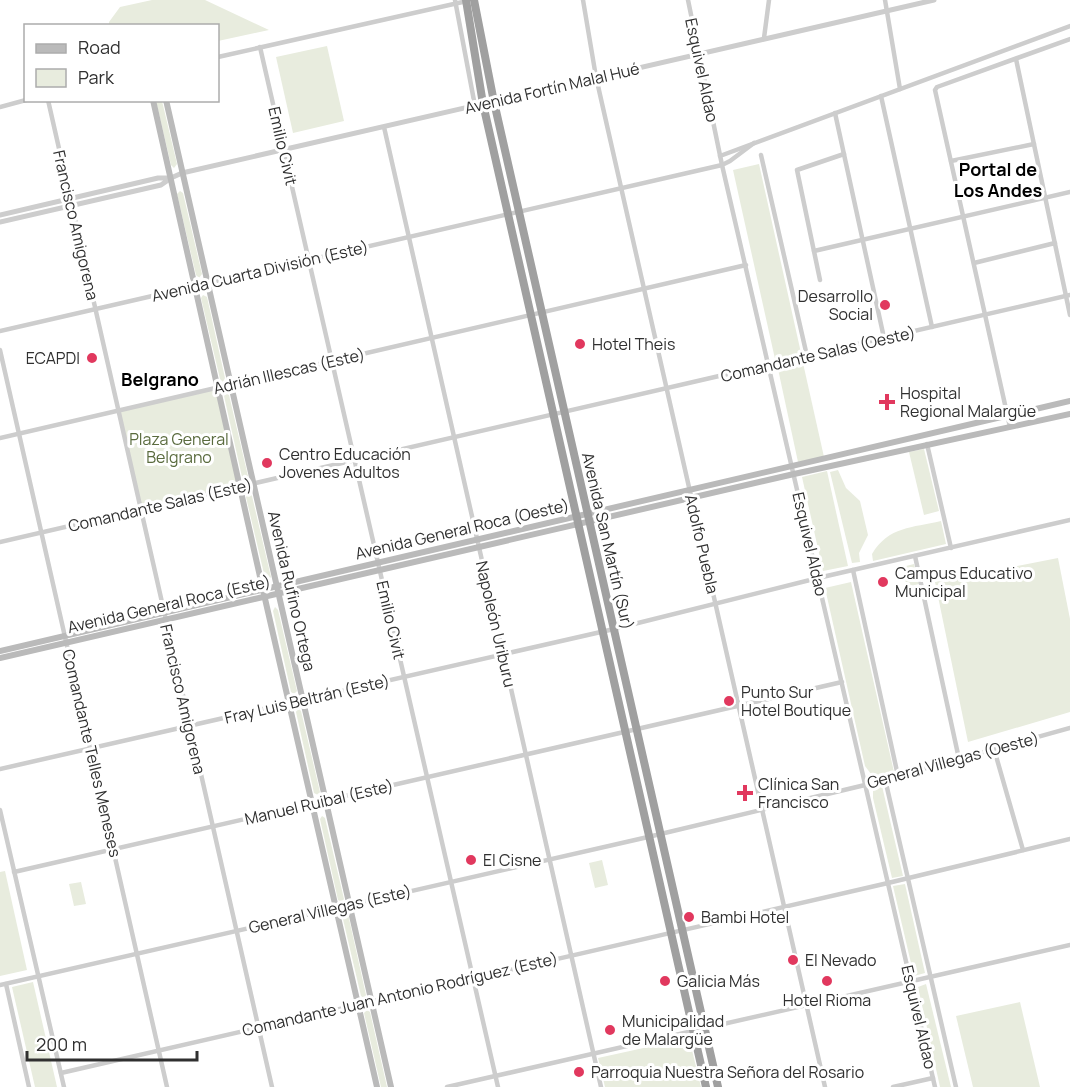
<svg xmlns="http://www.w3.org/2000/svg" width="1070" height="1087" font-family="Manrope,sans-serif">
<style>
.green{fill:#e8ecde}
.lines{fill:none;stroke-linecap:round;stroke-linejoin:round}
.minor{stroke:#cdcdcd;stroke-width:4.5}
.tertiary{stroke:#cdcdcd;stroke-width:5}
.secondary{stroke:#bababa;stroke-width:6}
.trunk{stroke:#a0a0a0;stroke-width:8}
.poi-dot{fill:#e1385e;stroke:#fff;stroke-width:2}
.labels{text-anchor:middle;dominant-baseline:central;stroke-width:6;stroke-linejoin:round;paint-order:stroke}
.street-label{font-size:16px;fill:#303030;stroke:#fff}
.poi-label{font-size:16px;fill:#303030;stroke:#fff;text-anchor:start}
.park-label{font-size:16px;fill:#5a6b3e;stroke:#fff}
.neighbourhood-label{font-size:18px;font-weight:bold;fill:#000;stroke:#fff}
</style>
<rect width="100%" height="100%" fill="#fff"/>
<g class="green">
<polygon points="152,0 205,0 269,30 218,41 218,26 109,25 109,22 120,7"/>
<polygon points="327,46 344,121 293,133 276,57"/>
<polygon points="156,101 162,101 177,164 174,168 171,165"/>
<polygon points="759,164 801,353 775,359 733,170"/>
<polygon points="180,191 183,193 202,274 199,278 196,275 177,194"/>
<polygon points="203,295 207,297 225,378 223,382 220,379 201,298"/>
<polygon points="803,363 824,457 798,462 778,369"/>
<polygon points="217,388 239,486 141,509 118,411"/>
<polygon points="226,393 229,395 248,476 246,480 242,477 224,396"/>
<polygon points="924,449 939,511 924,515 909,452"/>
<polygon points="838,470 846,488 860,501 868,535 859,553 860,562 852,563 830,472"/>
<polygon points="827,471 848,566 823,571 802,477"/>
<polygon points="249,493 252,496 271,577 268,580 265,578 246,497"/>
<path d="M941,521L946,544L873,561L872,554C889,526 912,528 941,521Z"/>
<polygon points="1058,558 1070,619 1070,712 968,742 935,582"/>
<polygon points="914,564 919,584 907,587 902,567"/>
<polygon points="851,582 894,772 880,775 871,774 865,766 825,588"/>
<polygon points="275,607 278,610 297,691 294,694 291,692 273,611"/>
<polygon points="298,708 301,711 320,792 318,795 314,793 296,712"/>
<polygon points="882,786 903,876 892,878 873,798 873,791"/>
<polygon points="322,816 325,818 344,899 342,902 338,900 320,819"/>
<polygon points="602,860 608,885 595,888 589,863"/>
<polygon points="5,871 27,970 0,976 0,872"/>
<polygon points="81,882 86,904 74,906 69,884"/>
<polygon points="905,884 925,973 914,976 893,886"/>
<polygon points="344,912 348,914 366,995 364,998 361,996 342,915"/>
<polygon points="33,982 57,1087 35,1087 12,987"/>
<polygon points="926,984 951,1087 940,1087 918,987"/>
<polygon points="1020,1002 1040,1087 973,1087 956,1016"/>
<polygon points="367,1010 370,1012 387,1087 381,1087 364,1013"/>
<polygon points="689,1038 701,1087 605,1087 598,1058"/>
</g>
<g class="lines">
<g class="minor">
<polyline points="455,0 475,106"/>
<polyline points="583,0 596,77 825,1087"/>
<polyline points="688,0 722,165 935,1087"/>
<polyline points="885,0 900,89"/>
<polyline points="764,38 769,0"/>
<polyline points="260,47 498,1087"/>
<polyline points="218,57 467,1"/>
<polyline points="1016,59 1070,315"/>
<polyline points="881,96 932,327"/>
<polyline points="48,100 272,1087"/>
<polyline points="0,107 26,100"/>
<polyline points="835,113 884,338"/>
<polyline points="384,127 601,1087"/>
<polyline points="761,155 807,356"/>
<polyline points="720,156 1070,26"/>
<polyline points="951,161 1034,144"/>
<polyline points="814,251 1070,192"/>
<polyline points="974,263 1055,243"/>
<polyline points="820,280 797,170 844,154"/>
<polyline points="0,331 722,165 730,161 754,143"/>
<polyline points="0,350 167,1087"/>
<polyline points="1010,427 935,90 937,87 1070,39"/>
<polyline points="0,438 746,265"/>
<polyline points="927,444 951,548"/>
<polyline points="0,542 1070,295"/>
<polyline points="915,556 959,759"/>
<polyline points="853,570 898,776"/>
<polyline points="994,749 1023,850"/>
<polyline points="0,769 614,629 818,578 1070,520"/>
<polyline points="885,779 956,1087"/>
<polyline points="0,810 64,1087"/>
<polyline points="14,872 842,682"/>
<polyline points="6,984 29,1087"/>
<polyline points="0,985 648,837 865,785 1070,728"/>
<polyline points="61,1073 888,883 1070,839"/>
<polyline points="447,1087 1070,945"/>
<polyline points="893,1087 933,1078"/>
</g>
<g class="tertiary">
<polyline points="171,178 182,173 934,0"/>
<polyline points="0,215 158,178 171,178 161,185 0,222"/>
</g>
<g class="secondary">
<polyline points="153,100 263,590 377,1087"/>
<polyline points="166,100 391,1087"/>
<polyline points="0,651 1070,401"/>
<polyline points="0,658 794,474 1070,414"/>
</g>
<g class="trunk">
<polyline points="466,0 483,104 706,1087"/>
<polyline points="474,0 494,102 718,1087"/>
</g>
</g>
<g class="poi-dot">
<circle cx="885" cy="305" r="6"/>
<circle cx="580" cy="344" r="6"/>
<circle cx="92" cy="358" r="6"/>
<path d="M884 393h6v6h6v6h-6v6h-6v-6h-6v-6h6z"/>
<circle cx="267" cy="463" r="6"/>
<circle cx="883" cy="582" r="6"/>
<circle cx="729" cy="701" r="6"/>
<path d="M742 784h6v6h6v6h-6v6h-6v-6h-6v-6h6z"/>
<circle cx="471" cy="860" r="6"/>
<circle cx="689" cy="917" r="6"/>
<circle cx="793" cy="960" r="6"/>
<circle cx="665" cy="981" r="6"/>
<circle cx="827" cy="981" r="6"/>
<circle cx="610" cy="1030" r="6"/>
<circle cx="579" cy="1072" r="6"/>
</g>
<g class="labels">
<g class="street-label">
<text transform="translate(702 70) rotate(78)">Esquivel Aldao</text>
<text transform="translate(552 88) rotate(-13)">Avenida Fortín Malal Hué</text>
<text transform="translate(283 146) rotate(77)">Emilio Civit</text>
<text transform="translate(76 225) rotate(77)">Francisco Amigorena</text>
<text transform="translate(260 271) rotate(-13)">Avenida Cuarta División (Este)</text>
<text transform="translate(818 354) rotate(-13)">Comandante Salas (Oeste)</text>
<text transform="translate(289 371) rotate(-13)">Adrián Illescas (Este)</text>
<text transform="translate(160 505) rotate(-13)">Comandante Salas (Este)</text>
<text transform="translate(462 529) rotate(-13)">Avenida General Roca (Oeste)</text>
<text transform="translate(608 541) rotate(77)">Avenida San Martín (Sur)</text>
<text transform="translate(702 544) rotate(77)">Adolfo Puebla</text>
<text transform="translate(810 544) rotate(77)">Esquivel Aldao</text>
<text transform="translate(292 591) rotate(77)">Avenida Rufino Ortega</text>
<text transform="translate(169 604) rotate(-13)">Avenida General Roca (Este)</text>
<text transform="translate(391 620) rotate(77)">Emilio Civit</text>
<text transform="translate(496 624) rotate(77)">Napoleón Uriburu</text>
<text transform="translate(183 699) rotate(77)">Francisco Amigorena</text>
<text transform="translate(307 699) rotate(-13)">Fray Luis Beltrán (Este)</text>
<text transform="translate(92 753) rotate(77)">Comandante Telles Meneses</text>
<text transform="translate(953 760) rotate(-15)">General Villegas (Oeste)</text>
<text transform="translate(319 802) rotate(-13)">Manuel Ruibal (Este)</text>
<text transform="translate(330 909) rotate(-13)">General Villegas (Este)</text>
<text transform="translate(400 994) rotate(-13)">Comandante Juan Antonio Rodríguez (Este)</text>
<text transform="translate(919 1017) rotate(77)">Esquivel Aldao</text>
</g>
<g class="poi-label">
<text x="873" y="296" text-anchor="end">Desarrollo<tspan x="873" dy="18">Social</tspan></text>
<text x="592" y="344">Hotel Theis</text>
<text x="80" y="358" text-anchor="end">ECAPDI</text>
<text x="900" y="393">Hospital<tspan x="900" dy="18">Regional Malargüe</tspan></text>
<text x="279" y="454">Centro Educación<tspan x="279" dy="18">Jovenes Adultos</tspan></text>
<text x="895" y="573">Campus Educativo<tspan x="895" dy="18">Municipal</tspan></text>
<text x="741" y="692">Punto Sur<tspan x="741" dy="18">Hotel Boutique</tspan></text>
<text x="758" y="784">Clínica San<tspan x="758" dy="18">Francisco</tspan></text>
<text x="483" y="860">El Cisne</text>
<text x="701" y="917">Bambi Hotel</text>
<text x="805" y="960">El Nevado</text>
<text x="677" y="981">Galicia Más</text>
<text x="827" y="1000" text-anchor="middle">Hotel Rioma</text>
<text x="622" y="1021">Municipalidad<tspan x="622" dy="18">de Malargüe</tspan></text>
<text x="591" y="1072">Parroquia Nuestra Señora del Rosario</text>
</g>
<g class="park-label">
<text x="179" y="439">Plaza General<tspan x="179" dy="18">Belgrano</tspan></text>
</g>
<g class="neighbourhood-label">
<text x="998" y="169">Portal de<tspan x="998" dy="21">Los Andes</tspan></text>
<text x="160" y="379">Belgrano</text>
</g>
</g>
<rect x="24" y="24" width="195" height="78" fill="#ffffff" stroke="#acacac" stroke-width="1.5"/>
<rect x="36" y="44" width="30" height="9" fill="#bababa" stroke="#acacac" stroke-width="1.5"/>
<text x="78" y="54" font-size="18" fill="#303030">Road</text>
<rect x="36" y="69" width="30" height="18" fill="#e8ecde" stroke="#acacac" stroke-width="1.5"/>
<text x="78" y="84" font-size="18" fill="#303030">Park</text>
<path d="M27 1051v9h170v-9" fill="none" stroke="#303030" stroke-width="3"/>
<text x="36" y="1051" font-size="18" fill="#303030" stroke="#ffffff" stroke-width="4.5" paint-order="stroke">200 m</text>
</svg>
